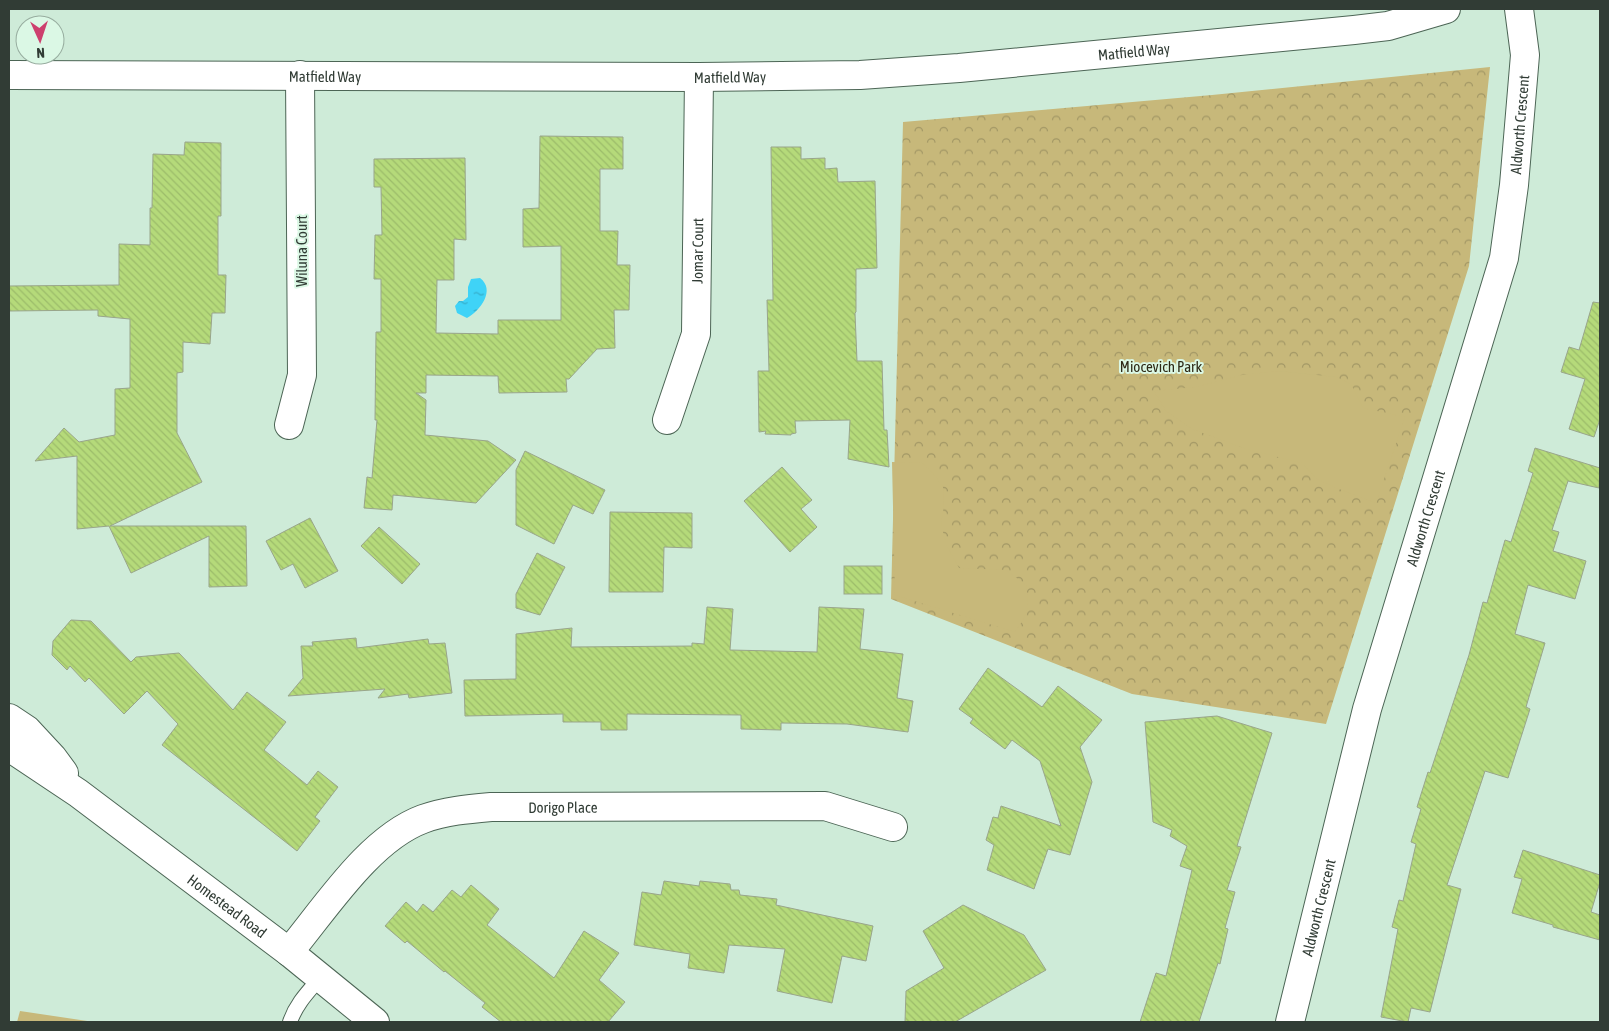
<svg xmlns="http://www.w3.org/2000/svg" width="1609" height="1031" font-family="'Asap Condensed',sans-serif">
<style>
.forest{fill:url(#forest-crowns)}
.garden{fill:#c7b87a}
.water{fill:url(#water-ripples)}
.building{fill:url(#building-back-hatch);stroke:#99a58b}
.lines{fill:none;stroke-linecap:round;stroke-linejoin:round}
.service-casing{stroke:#4c6555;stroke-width:16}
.minor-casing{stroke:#4c6555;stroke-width:30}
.tertiary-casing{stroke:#4c6555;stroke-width:30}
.service{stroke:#fff;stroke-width:14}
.minor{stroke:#fff;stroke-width:28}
.tertiary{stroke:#fff;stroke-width:28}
.labels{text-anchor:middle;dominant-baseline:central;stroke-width:4;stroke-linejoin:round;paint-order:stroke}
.street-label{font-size:15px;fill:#313c35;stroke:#dbf8e5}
.park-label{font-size:15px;fill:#2e2916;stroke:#dbf8e5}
</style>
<defs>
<pattern id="forest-crowns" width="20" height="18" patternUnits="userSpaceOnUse" patternTransform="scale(1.25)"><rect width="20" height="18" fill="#c7b87a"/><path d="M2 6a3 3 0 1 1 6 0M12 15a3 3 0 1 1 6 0" fill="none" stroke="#a29765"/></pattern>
<pattern id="water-ripples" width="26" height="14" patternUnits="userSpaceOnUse" patternTransform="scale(1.25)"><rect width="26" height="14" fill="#3fd3f7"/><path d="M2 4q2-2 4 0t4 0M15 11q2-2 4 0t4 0" fill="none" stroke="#35acc9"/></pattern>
<pattern id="building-back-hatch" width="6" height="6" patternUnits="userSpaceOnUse" patternTransform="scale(1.25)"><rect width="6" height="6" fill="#b5da7a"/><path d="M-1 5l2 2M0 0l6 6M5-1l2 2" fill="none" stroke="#9cbc6a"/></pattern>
</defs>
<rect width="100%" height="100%" fill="#ceebd8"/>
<polygon class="forest" points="1490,67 1469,266 1326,724 1132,694 891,599 903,122 1212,95"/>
<g class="garden">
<polygon points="1279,371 1336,377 1351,384 1363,408 1405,417 1376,503 1339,489 1317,479 1302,463 1246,449 1192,429 1166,411 1154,391 1196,387 1242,375"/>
<path d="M892,462L922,463L933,473L943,487L944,505L941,525L947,546L959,568L1006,570L1026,585C1030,607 1028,614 1015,632L895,595Z"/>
<polygon points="20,1011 94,1022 17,1022"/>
</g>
<path class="water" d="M480,278C496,290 480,311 467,318L457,313L455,306L459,301H463L468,297V287L471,279Z"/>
<g class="building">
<polygon points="540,136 623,137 623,169 600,169 600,231 618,231 617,265 630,265 629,310 614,310 615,348 597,349 569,379 566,379 567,392 499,393 498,376 426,375 426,393 416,393 426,400 425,435 488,441 516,460 476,503 393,495 392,510 364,508 367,477 372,478 377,420 375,420 376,332 381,332 381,279 374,279 375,235 382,235 381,187 374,187 374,159 465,158 466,240 454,239 454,280 437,280 436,333 498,334 498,320 561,320 561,246 523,247 523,209 539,208"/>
<polygon points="185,142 221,143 221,216 218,216 218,275 226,275 225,313 212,313 210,344 183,342 183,372 177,373 177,433 202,482 110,526 246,526 247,586 209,587 209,536 131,573 109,526 77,529 77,456 35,461 64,428 79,442 115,435 115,389 130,388 130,319 98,316 98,310 9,311 9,286 119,285 119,244 150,245 150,208 152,208 153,154 184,155"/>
<polygon points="771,147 801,147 801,159 825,158 825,169 837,168 838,182 875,181 877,268 856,269 856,312 855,313 857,361 882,361 884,430 887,430 889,467 848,459 850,420 795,421 796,433 791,434 791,435 765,434 766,431 759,432 758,371 769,371 767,300 773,300"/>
<polygon points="1593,302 1600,303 1600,419 1594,437 1569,429 1585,379 1561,372 1569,347 1579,350"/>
<polygon points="1535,448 1600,468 1599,488 1568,481 1552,530 1559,532 1553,551 1586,561 1575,599 1528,585 1515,634 1545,643 1526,707 1530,709 1508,778 1485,771 1447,885 1461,889 1430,1012 1411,1008 1408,1022 1381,1017 1398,929 1392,927 1399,900 1403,901 1416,844 1411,842 1421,809 1417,807 1428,772 1430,773 1469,655 1483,602 1487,603 1505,540 1511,542 1533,473 1528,471"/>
<polygon points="525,451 605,490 593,514 573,505 554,544 516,525 516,470"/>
<polygon points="782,467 812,500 801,509 817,527 790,552 744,501"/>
<polygon points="610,512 692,513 692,548 664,547 663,592 609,592"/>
<polygon points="310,518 338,571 305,588 293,564 281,570 266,541"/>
<polygon points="379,527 420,564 402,584 361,546"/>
<polygon points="537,553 565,567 540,615 516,608 516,594"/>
<rect x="844" y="566" width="38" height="28"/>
<polygon points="707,607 733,609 730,650 817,652 819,607 864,609 860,649 903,654 897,698 913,701 908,732 847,724 781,723 781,730 741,729 741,715 627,714 627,730 601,730 601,722 563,722 563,714 465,716 464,680 516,679 516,634 572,628 571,647 692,646 692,643 704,644"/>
<polygon points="71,620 91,621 131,662 136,657 179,653 233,710 247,692 286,722 264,750 307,785 318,771 338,787 315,817 320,821 297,851 162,745 178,724 147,691 124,714 89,678 85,682 70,666 67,670 52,655 53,641"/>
<polygon points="356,638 357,648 428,639 429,644 445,643 452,693 409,698 408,694 378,698 385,689 288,696 303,678 301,646 313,646 312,642"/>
<polygon points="988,668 1042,707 1058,686 1102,720 1080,747 1092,782 1070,855 1048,849 1034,889 987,870 994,845 986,840 993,817 998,818 1001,806 1061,826 1040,761 1012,740 1005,749 970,723 973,719 959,709"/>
<polygon points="1217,716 1272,733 1237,846 1241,847 1227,890 1235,892 1225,928 1228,929 1220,964 1218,963 1199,1022 1140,1022 1156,973 1166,976 1192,870 1180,866 1187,846 1170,836 1172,830 1153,822 1145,722"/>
<polygon points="1523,850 1600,875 1600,882 1591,912 1600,915 1600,940 1553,927 1553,925 1512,913 1522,879 1514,877"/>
<polygon points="664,881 699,886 700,881 730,884 731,890 739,890 740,895 777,899 776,905 873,926 866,961 842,956 832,1003 777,991 785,949 729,945 724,973 688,968 690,954 634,945 642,892 661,895"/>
<polygon points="471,885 499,909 487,925 554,978 584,931 619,953 599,980 625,1002 608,1022 501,1022 482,1007 485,1003 445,971 444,972 407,941 405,943 385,926 406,902 417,912 423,904 433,912 452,890 461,897"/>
<polygon points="963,905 1024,935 1046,970 955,1022 905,1022 906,991 944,968 923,931"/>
</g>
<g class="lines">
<defs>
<path id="service" d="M290,1022C296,1004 308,992 320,978"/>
<g id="minor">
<path id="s1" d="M9,75L699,77L860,75L959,68L1354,30L1388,26L1446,9"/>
<path id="s2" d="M667,420L696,334L699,77"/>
<polyline points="289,425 302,375 300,75"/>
<path id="s3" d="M289,952C325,909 369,839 423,819C445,811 468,809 491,807L825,806L893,827"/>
<path id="s4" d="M1290,1022L1367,709L1504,258L1514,185L1525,55L1519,9"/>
</g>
<g id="tertiary">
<polyline points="9,718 27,730 53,758 64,773"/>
<path id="s5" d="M9,747L78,793L289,952L375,1022"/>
</g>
</defs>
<use href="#service" class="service-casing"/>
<use href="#minor" class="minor-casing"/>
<use href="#tertiary" class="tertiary-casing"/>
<use href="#service" class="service"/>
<use href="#minor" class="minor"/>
<use href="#tertiary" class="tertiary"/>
</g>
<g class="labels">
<g class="street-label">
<text stroke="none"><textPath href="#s1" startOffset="1126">Matfield Way</textPath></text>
<text stroke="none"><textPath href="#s1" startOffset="316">Matfield Way</textPath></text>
<text stroke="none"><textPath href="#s1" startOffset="721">Matfield Way</textPath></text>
<text stroke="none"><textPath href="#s4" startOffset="928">Aldworth Crescent</textPath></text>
<text transform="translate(301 251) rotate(-90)">Wiluna Court</text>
<text stroke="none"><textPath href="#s2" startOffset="174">Jomar Court</textPath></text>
<text stroke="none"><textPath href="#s4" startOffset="522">Aldworth Crescent</textPath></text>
<text stroke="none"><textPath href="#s3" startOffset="332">Dorigo Place</textPath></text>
<text stroke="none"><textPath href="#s5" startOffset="270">Homestead Road</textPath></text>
<text stroke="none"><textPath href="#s4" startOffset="118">Aldworth Crescent</textPath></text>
</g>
<g class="park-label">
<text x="1161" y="366">Miocevich Park</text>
</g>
</g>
<rect width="1609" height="1031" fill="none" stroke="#313c35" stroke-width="20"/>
<g transform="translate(40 40) rotate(177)"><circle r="24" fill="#dbf8e5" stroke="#97ad9f"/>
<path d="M0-4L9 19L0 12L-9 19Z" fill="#cd406e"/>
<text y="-8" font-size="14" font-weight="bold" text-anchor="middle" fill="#313c35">N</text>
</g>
</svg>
